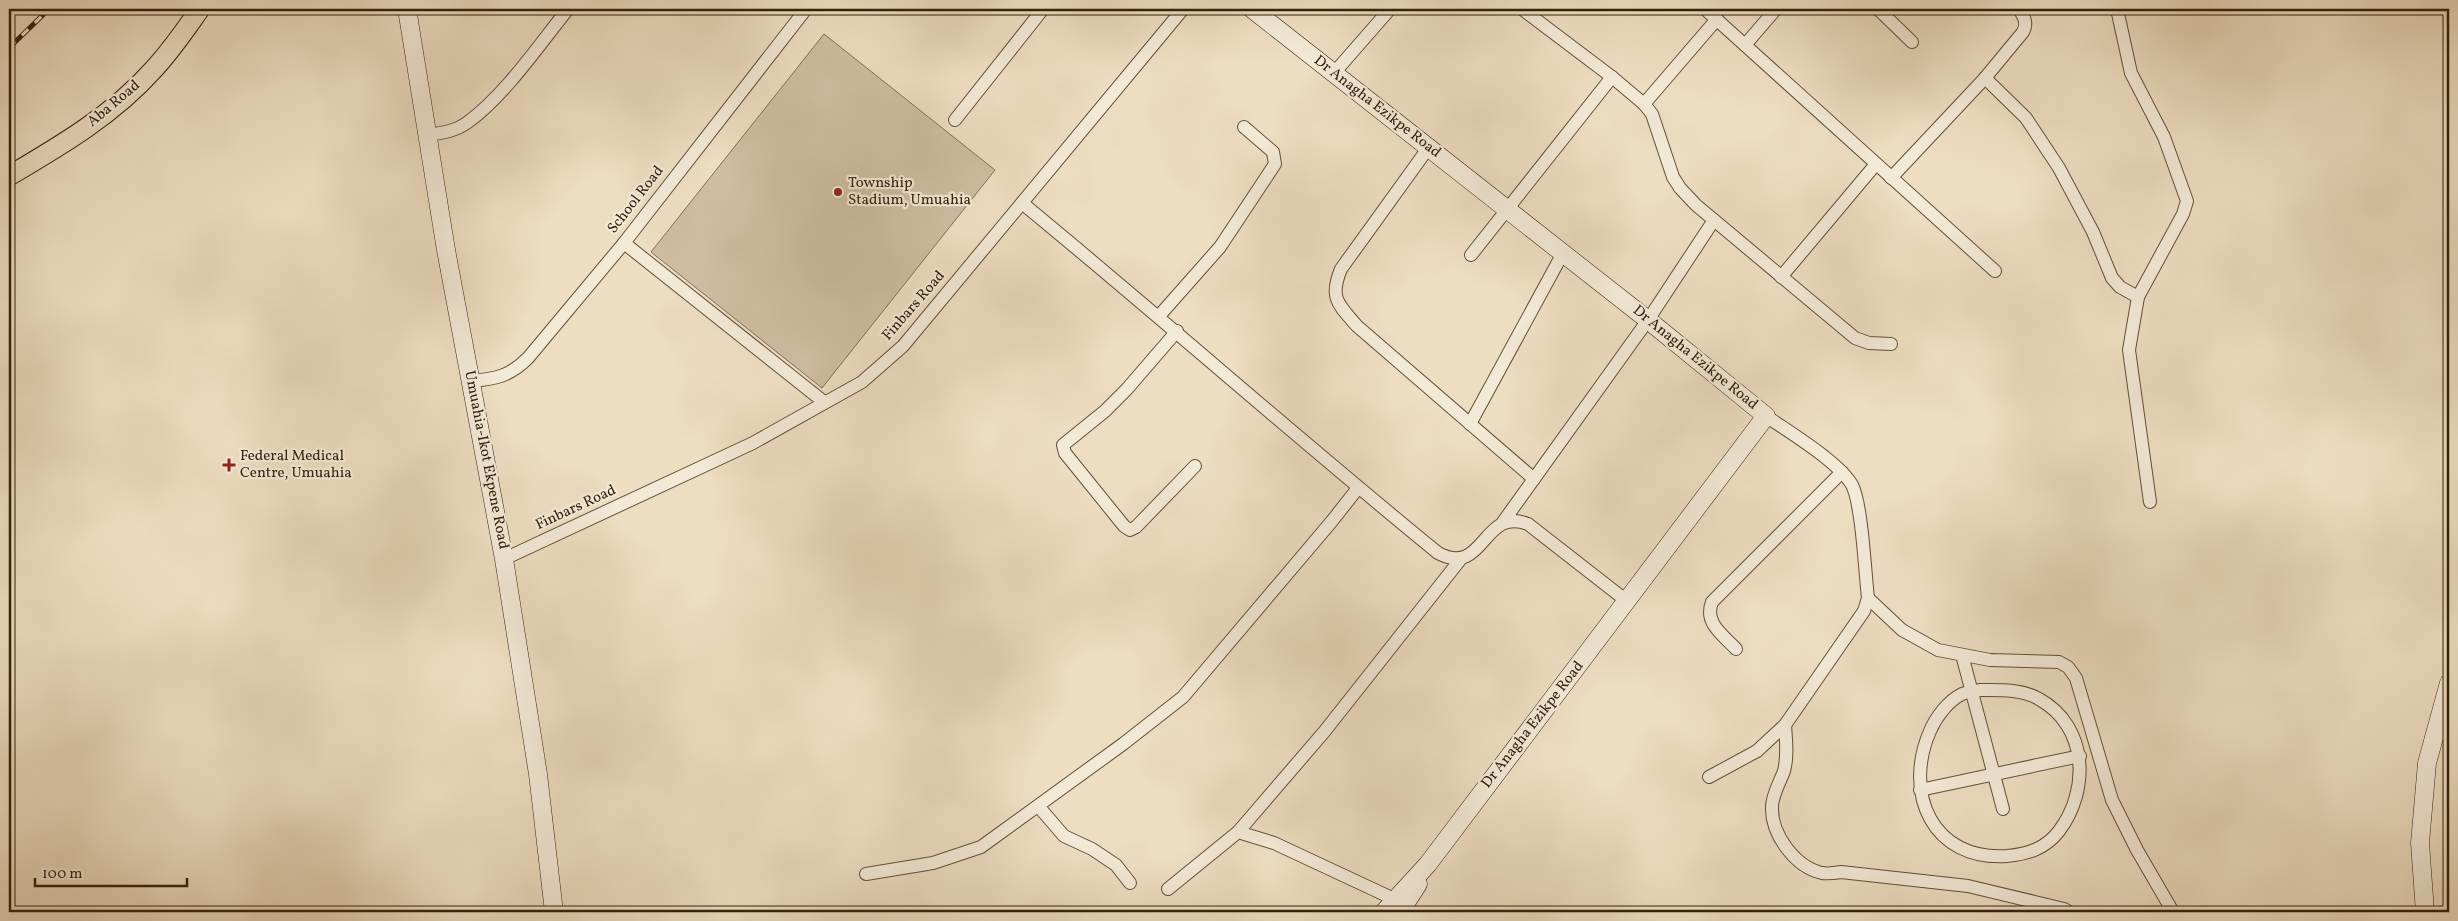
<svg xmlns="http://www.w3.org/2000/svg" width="2458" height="921" font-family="Vollkorn,serif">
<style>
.green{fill:#cebda2;stroke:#816e57}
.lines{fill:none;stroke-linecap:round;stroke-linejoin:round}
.street-casing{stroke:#624f39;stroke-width:14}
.secondary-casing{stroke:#34200c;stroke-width:19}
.primary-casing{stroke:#34200c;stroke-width:21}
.street{stroke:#f3e9d7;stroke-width:12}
.secondary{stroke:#f3e9d7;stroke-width:18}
.primary{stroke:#edddc1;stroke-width:19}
.rail-casing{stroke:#34200c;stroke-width:5}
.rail{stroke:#f3e9d7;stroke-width:3;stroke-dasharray:9;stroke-linecap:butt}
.poi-dot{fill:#8f2418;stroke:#f3e9d7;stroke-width:2}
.labels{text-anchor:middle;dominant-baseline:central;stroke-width:4.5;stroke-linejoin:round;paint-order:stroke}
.street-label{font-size:15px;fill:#34200c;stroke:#f3e9d7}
.poi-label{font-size:15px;fill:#34200c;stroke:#f3e9d7;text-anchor:start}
</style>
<rect width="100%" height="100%" fill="#edddc1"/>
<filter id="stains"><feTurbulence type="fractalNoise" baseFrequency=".004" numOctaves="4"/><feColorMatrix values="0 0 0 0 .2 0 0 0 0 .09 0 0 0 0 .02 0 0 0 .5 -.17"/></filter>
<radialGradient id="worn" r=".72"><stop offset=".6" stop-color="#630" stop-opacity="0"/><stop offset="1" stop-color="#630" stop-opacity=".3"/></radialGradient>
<polygon class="green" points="824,34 995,170 822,388 651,252"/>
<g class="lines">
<defs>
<g id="street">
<polyline points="1522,9 1612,77 1644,104 1652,114 1673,177 1680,188 1696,205 1855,338 1869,343 1891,344"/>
<polyline points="1705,9 1995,271"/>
<polyline points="1878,9 1912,42"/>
<polyline points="2117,9 2131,73 2164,137 2187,201 2183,214 2138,297 2129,350 2150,502"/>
<polyline points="1745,45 1776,9"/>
<polyline points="1334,73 1390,9"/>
<polyline points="1985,78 2026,118 2059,168 2093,232 2112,278 2120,287 2138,297"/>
<polyline points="1644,104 1717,19"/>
<polyline points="955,120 1043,9"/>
<path d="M428,135C442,133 456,131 468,122C505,95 539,45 568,9"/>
<path d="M1429,147L1341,269C1329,298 1338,304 1357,326L1534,479"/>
<path d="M1891,178L1985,78L2023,32C2028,23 2024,17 2019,9"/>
<path d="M1022,203C1162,318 1298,439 1438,553C1485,578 1482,506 1528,524L1628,602"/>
<polyline points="624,243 824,402"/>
<polyline points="1471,255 1612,77"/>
<polyline points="1781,277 1876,164"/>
<polyline points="1159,316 1220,247 1275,164 1273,152 1244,127"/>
<polyline points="1177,331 1127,389 1105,411 1063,445 1065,453 1124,526 1130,530 1136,527 1195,466"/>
<path d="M471,381C496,379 510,376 528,358L624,243L806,9"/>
<polyline points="1470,424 1563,253"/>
<polyline points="1503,522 1648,320 1714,220"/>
<polyline points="504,559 753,443 862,382 903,346 1183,9"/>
<polyline points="1868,598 1902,630 1938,650 1990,660 2059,662 2068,667 2076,678 2112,800 2137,850 2173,912"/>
<path d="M1736,649C1722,634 1704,623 1712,602L1842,472"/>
<polyline points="1962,655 2003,809"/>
<path d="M1980,690C2000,690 2022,689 2039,699C2088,726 2090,790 2059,831C2046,848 2029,854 2007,856C1932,861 1903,793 1930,731C1936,717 1948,701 1962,694C1967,692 1974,691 1980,690Z"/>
<path d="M1785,725C1786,740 1788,756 1784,771C1780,782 1772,795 1772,807C1771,834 1795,867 1822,873C1828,874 1835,873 1841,872L1968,886L2064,909L2069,912"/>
<path d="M1709,777L1757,751L1785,725L1864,611L1868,598C1865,573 1862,504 1852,485C1839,462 1789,432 1766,416"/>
<polyline points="1920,790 2080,756"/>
<polyline points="1039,807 1064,836 1092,849 1116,865 1130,883"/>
<polyline points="1238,832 1324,732 1460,560"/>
<polyline points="866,874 933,863 981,847 1123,744 1183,697 1332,521 1358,488"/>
<polyline points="1168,889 1238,832 1274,843 1394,899"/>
</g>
<g id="secondary">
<polyline points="407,9 446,250 504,559 538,774 554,912"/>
<polyline points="1252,9 1648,320 1766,416 1428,864 1384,912"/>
<polyline points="1400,912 1418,884"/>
<polyline points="2425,912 2420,843 2427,763 2449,683"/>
</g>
<path id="primary" d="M9,176C60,146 113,115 153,70C171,51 185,30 200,9"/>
</defs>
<use href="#street" class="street-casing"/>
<use href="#secondary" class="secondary-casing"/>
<use href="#primary" class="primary-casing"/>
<use href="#street" class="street"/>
<use href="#secondary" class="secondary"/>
<use href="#primary" class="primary"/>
<defs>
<polyline id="rail" points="9,48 49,9"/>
</defs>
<use href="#rail" class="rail-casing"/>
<use href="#rail" class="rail"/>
</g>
<g class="poi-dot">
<circle cx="838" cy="192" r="5"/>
<path d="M226.5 457.5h5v5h5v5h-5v5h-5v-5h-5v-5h5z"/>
</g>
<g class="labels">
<g class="street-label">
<text transform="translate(114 104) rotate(-40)">Aba Road</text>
<text transform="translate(1377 107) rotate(38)">Dr Anagha Ezikpe Road</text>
<text transform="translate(636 200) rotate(-52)">School Road</text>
<text transform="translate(914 306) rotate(-49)">Finbars Road</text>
<text transform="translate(1695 358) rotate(39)">Dr Anagha Ezikpe Road</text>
<text transform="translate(486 460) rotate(79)">Umuahia-Ikot Ekpene Road</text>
<text transform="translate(576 508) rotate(-25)">Finbars Road</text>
<text transform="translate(1533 725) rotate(-52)">Dr Anagha Ezikpe Road</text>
</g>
<g class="poi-label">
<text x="848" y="183">Township<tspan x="848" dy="17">Stadium, Umuahia</tspan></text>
<text x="240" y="456">Federal Medical<tspan x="240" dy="17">Centre, Umuahia</tspan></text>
</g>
</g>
<rect width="2458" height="921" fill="none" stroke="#edddc1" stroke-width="30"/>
<rect x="10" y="10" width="2438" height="901" fill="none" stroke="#34200c" stroke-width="2.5"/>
<rect x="15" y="15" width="2428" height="891" fill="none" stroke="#34200c"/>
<path d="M35 878v8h152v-8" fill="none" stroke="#34200c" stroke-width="2.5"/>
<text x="42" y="878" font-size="15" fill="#34200c" stroke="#f3e9d7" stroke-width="4" paint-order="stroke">100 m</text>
<rect width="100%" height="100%" filter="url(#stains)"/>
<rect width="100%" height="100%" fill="url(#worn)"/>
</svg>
